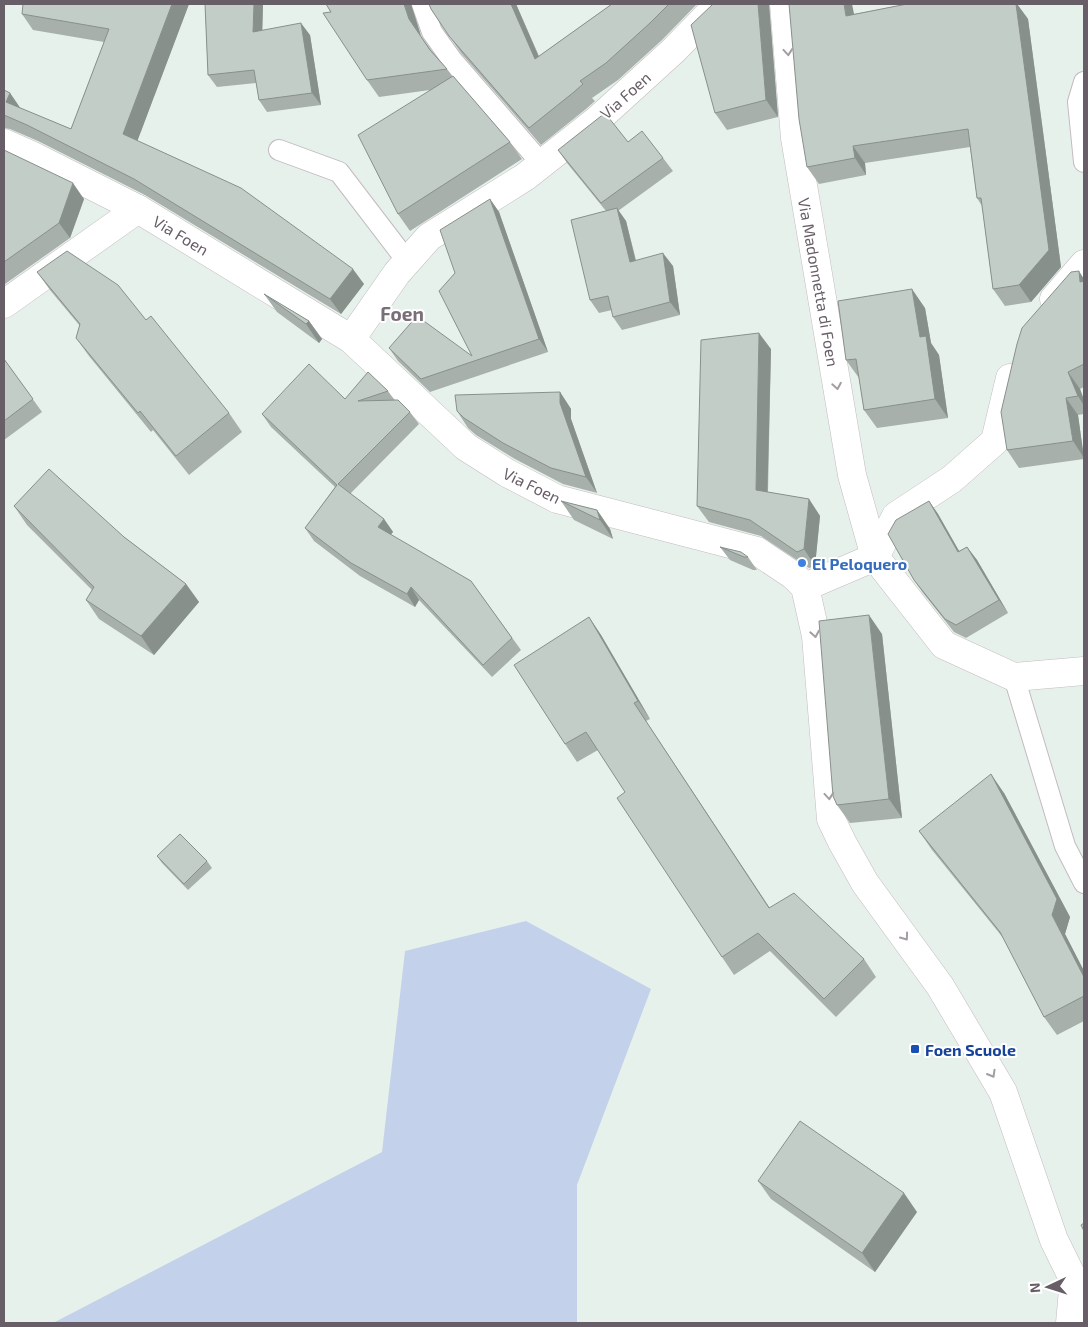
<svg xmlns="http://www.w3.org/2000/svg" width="1088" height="1327" font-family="'Exo 2',sans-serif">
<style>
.green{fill:#c3d2ea}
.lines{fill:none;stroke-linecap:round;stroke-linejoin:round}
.service-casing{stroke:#c3bbc1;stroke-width:22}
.minor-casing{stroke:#c3bbc1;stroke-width:29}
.tertiary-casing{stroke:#c3bbc1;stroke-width:29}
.service{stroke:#fff;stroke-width:20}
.minor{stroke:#fff;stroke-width:28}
.tertiary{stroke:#fff;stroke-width:28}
.wall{fill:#a8b0ab}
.shaded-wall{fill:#88908b}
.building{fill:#c3cdc7;stroke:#88908b}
.oneway{stroke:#a49ea4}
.shop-dot{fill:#3f7fe0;stroke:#fff;stroke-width:2}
.transit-dot{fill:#1a4fb4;stroke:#fff;stroke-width:2}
.labels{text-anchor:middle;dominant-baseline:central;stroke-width:4;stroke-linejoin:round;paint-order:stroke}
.street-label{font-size:16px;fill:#685e67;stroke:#fff}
.shop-label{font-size:16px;font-weight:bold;fill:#366cbe;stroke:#fff;text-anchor:start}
.transit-label{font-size:16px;font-weight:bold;fill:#164399;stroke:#fff;text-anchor:start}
.quarter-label{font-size:19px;font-weight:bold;fill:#7a6f79;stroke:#fff}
</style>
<rect width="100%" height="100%" fill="#e7f1eb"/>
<polygon class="green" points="526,921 651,989 577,1185 577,1323 53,1323 382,1152 405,951"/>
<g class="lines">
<defs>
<g id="service">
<polyline points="422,4 432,32 452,60 542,164"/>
<polyline points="1084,82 1078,102 1084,162"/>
<polyline points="279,150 339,172 407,261"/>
<polyline points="1014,677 1065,846 1084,883"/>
</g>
<g id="minor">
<polyline points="784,4 795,138 852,475 875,557 944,645 1014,677 1084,671"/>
<polyline points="1054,299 1084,264"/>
<polyline points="4,304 138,209"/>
<polyline points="351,339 397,273 429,237 525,177 596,121 673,51 719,4"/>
<polyline points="875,557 896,516 952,479 995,441 1010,378"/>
<polyline points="805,587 875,557"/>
<polyline points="1070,1323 1074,1279"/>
</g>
<polyline id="tertiary" points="4,143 31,155 138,209 351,339 466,447 507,473 557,499 757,551 794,576 805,587 816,636 831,819 842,842 865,883 940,986 1003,1092 1054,1240 1084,1301"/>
</defs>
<use href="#service" class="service-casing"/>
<use href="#minor" class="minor-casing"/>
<use href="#tertiary" class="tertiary-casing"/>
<use href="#service" class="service"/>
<use href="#minor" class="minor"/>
<use href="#tertiary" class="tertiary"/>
</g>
<g class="wall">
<polygon points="189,4 137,141 364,284 341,314 145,195 38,141 10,129 4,128 4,90 10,93 20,108 71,129 104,42 33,30 22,14"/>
<polygon points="205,4 263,4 262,30 310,35 321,105 267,112 259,100 256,83 217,87 208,75"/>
<polygon points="326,4 411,4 421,36 431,50 447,69 452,76 510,142 522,159 410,231 398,214 430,90 379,97 367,80"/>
<polygon points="429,4 516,4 539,56 612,4 697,4 662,40 618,80 592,98 595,101 586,109 541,145 461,53 431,9"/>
<polygon points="713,4 769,4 778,117 727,130 715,113"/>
<polygon points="907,4 1017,4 1028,19 1061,267 1031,302 1005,306 993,289 982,206 977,198 970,147 865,163 866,175 819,184 807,167 854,14"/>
<polygon points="628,142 663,158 673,171 618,211 626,221 636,260 673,266 680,315 622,330 613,317 612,310 599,313 590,300 606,211 567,163 558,150"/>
<polygon points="4,150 84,199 70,238 5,284 4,283"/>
<polygon points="490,199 499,212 548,352 430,392 398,361 389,348 472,356 455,273"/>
<polygon points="37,272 146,320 229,413 242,432 189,475 153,430 151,432 89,356 76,338 80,326 50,290"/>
<polygon points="1084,279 1084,387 1080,389 1084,400 1084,414 1078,415 1084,459 1019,468 1007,450"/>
<polygon points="264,294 309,321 322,339 319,343 277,312"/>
<polygon points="925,308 931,343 939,355 948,418 877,428 864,410 859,378 846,360"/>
<polygon points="771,349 768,492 809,499 820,516 815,566 809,568 761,536 709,522 697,506"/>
<polygon points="4,359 42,412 4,440"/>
<polygon points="388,391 395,401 410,412 419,424 350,494 384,519 393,532 390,535 471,581 521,650 492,677 419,600 415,607 360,576 314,541 305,528 335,487 271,427 262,414"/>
<polygon points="560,392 571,409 571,419 597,493 563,484 515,459 476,435 468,428 457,411"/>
<polygon points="561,501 597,510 610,529 613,539 574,520"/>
<polygon points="929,501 938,514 959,551 967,547 977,560 1008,613 966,638 954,632 923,593 914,580"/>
<polygon points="14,506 124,537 186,584 199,602 154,655 99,619 86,600 92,590 27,525"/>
<polygon points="720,547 748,557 757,570 753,570 730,560"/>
<polygon points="589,617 601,635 650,719 646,721 769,908 864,959 876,977 836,1017 770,951 734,975 722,957 625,792 598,750 577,762 565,744"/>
<polygon points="882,634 902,818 850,823 837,805"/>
<polygon points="1004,793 1070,917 1065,934 1084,971 1084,1021 1057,1035 1044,1017 1004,939 932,850 919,831"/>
<polygon points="157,856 207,861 212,868 188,890 162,863"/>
<polygon points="758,1181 917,1212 875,1272 771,1199"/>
</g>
<g class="shaded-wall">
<polygon points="172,4 189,4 134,150 123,134"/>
<polygon points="254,4 263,4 262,44 253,32"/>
<polygon points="404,4 411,4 421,36 409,19"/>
<polygon points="511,4 516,4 547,76 535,59"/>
<polygon points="758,4 769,4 778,117 766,100"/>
<polygon points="844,4 852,4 858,33 846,16"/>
<polygon points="1009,4 1017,4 1028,19 1061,267 1031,302 1019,285"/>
<polygon points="301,23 310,35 321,105 312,93"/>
<polygon points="10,93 21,109 6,102"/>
<polygon points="853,146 865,163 866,175 855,158"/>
<polygon points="73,183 84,199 70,238 59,223"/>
<polygon points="490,199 499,212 548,352 539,339"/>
<polygon points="617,208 626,221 639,275 630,262"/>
<polygon points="663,253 673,266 680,315 670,302"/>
<polygon points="353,269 364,284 341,314 330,299"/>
<polygon points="1079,271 1084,279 1084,288 1080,282"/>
<polygon points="912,289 925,308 931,343 939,355 948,418 935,399 920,337"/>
<polygon points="309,321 322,339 319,343 306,324"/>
<polygon points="759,333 771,349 767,507 756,490"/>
<polygon points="1068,372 1080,389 1084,400 1084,406 1078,396"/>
<polygon points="560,392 571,409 571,419 597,493 586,477 560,403"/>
<polygon points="1066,398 1078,415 1084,458 1073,441"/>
<polygon points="809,499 820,516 815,566 804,549"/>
<polygon points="929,501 938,514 967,565 958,552"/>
<polygon points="597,510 610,529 613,539 600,520"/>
<polygon points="384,519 393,532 386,540 378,527"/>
<polygon points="967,547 977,560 1008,613 999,600"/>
<polygon points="186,584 199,602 154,655 141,636"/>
<polygon points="411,587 419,600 415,607 407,594"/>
<polygon points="869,615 882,634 902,818 889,799"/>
<polygon points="589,617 601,635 650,719 638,701"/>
<polygon points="634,703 646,721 781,925 769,908"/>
<polygon points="991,774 1004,793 1070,917 1065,934 1084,971 1084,977 1052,915"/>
<polygon points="904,1193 917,1212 875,1272 862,1253"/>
</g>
<g class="building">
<polygon points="23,4 172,4 123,134 241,188 353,269 330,299 134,179 27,125 4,115 4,90 10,93 6,102 71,129 109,29 22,14"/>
<polygon points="205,4 254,4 253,32 301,23 312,93 259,100 254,70 208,75"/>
<polygon points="326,4 404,4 409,19 430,50 447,69 367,80 323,13 331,12"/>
<polygon points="429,4 511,4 535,59 612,4 669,4 650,23 606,63 580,81 583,84 574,92 529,128 449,36 431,9"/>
<polygon points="713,4 758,4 766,100 715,113 691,25"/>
<polygon points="789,4 844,4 846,16 907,4 1016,4 1049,250 1019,285 993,289 981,198 977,198 968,129 853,146 855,158 807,167 799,119"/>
<polygon points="453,76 510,142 398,214 358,135"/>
<polygon points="605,113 628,142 642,131 663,158 601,203 558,150"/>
<polygon points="4,150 73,183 59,223 4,262"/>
<polygon points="490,199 539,339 421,379 389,348 417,316 472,356 439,291 455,273 440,230"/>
<polygon points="617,208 630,262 663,253 670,302 613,317 608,296 590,300 571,220"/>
<polygon points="67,251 118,285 146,320 151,316 229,413 176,456 140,411 138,413 76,338 80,324 37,272"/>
<polygon points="1079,271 1080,282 1084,281 1084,364 1068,372 1078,396 1066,398 1073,441 1007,450 1001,412 1017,344 1022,328 1071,272"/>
<polygon points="912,289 920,337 926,336 935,399 864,410 856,359 846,360 838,301"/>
<polygon points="264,294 309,321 306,324"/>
<polygon points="759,333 756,490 809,499 804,549 797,552 750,520 697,506 701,340"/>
<polygon points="4,359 33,399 4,421"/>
<polygon points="309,364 345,399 368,372 388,391 358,401 398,400 410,412 338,484 384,519 378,527 471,581 512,638 483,665 411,587 407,594 351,563 305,528 337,485 262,414"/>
<polygon points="560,392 560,403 586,477 551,468 503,443 464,418 457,411 455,395"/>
<polygon points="49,469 124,537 186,584 141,636 86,600 94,587 14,506"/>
<polygon points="561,501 597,510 600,520"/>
<polygon points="929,501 958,552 967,547 999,600 956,625 945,619 914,580 888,534 896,520"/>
<polygon points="720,547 741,552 748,557 744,557"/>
<polygon points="869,615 889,799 837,805 833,796 819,621"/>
<polygon points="589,617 638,701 634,703 769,908 794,893 864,959 824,999 758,933 722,957 617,798 625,792 586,732 565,744 514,665"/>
<polygon points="991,774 1057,899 1052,915 1084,977 1084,996 1044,1017 1000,932 919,831"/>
<polygon points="180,834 207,861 184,884 157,856"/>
<polygon points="800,1121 904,1193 862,1253 758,1181"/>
<polygon points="1084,1223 1084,1231 1081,1225"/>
</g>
<defs><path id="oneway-chevron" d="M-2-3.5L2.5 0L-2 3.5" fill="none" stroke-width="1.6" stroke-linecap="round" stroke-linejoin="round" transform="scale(1.25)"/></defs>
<g class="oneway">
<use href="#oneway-chevron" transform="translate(788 52) rotate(85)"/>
<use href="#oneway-chevron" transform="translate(837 386) rotate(80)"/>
<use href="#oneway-chevron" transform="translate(815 634) rotate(80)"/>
<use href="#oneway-chevron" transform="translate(829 796) rotate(85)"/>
<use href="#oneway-chevron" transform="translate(905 937) rotate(54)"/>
<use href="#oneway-chevron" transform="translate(992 1074) rotate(60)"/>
</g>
<circle class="shop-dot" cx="802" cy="563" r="5"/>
<rect class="transit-dot" x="910" y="1044" width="10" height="10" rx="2.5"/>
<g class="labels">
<g class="street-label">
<text transform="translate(625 95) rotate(-42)">Via Foen</text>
<text transform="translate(181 235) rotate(31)">Via Foen</text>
<text transform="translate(819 282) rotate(80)">Via Madonnetta di Foen</text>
<text transform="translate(532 485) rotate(26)">Via Foen</text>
</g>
<g class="shop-label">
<text x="812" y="563">El Peloquero</text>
</g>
<g class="transit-label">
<text x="925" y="1049">Foen Scuole</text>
</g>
<g class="quarter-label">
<text x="402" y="313">Foen</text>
</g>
</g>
<rect width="1088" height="1327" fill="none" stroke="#685e67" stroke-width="10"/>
<g transform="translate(1048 1287) rotate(266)" stroke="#ffffff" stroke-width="4" paint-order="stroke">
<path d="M0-4L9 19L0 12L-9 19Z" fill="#685e67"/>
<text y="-8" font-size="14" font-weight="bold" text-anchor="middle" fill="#685e67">N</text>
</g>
</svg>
